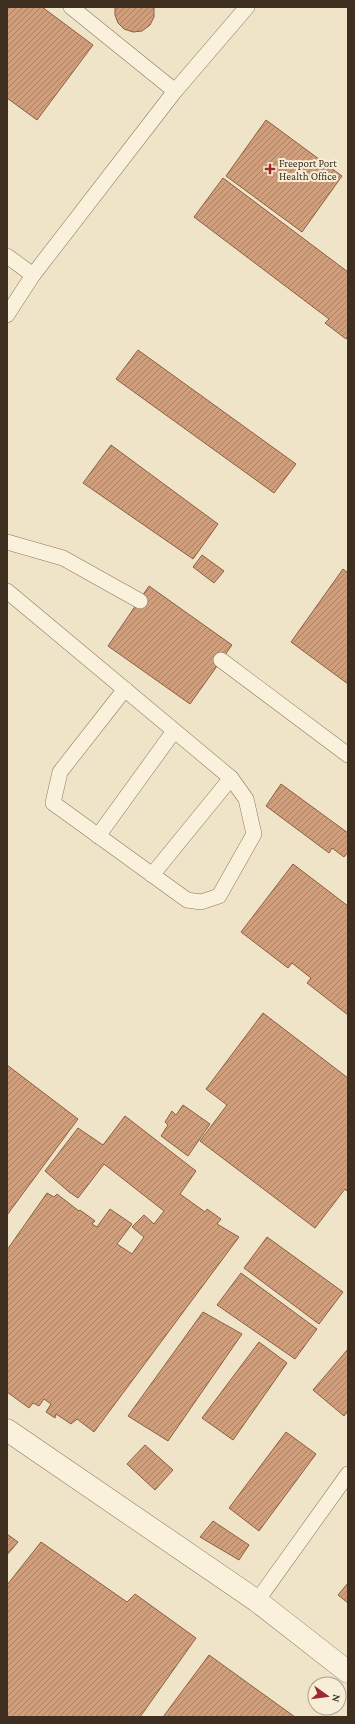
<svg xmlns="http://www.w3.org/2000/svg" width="355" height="1724" font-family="'Crimson Pro',serif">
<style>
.building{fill:url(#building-hatch);stroke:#8d5f41}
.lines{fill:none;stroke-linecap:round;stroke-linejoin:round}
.service-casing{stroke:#8d765c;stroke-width:16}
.minor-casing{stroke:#8d765c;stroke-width:23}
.service{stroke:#faf1dc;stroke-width:15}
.minor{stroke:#faf1dc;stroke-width:22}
.poi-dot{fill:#9e2a2b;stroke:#f7eed8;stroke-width:1.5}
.labels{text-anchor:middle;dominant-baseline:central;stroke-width:4;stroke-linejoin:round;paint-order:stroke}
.poi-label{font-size:11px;fill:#3d2e20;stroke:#f7eed8;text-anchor:start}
</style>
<defs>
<pattern id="building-hatch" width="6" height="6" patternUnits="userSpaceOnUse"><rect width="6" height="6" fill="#cf9f7d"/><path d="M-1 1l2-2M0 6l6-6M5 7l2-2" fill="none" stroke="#a98266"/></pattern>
</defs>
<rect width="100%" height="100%" fill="#f0e4c8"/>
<g class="building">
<polygon points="7,7 42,7 93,45 37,120 7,98"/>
<polygon points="115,7 154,7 154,17 150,25 142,31 133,32 124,29 118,23 115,15"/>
<polygon points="266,120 342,176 302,232 226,176"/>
<polygon points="223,178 348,272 348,336 346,339 325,323 329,319 194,217"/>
<polygon points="138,350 296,464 274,493 116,379"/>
<polygon points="111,445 218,524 193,559 83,483"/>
<polygon points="202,555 224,571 214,583 193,567"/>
<polygon points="343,569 348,573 348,684 291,642"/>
<polygon points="149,586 232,645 190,704 108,646"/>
<polygon points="281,784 348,833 348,852 344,857 332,848 329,853 266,806"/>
<polygon points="293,864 348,906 348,1015 307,983 311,978 292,963 288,968 241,932"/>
<polygon points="263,1013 348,1078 348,1192 345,1189 315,1228 200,1141 227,1105 206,1089"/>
<polygon points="7,1065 78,1119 7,1215"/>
<polygon points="183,1105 210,1124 188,1156 161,1136 168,1125 165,1122 172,1111 176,1115"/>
<polygon points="125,1116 196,1171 180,1194 205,1212 207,1209 221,1219 217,1224 239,1237 94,1432 77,1419 71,1424 56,1414 55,1418 46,1412 51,1404 44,1399 39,1406 33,1403 29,1408 7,1392 7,1250 47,1193 54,1197 57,1194 79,1211 80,1210 95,1221 92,1224 97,1227 110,1209 132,1224 117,1244 132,1254 144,1237 132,1227 144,1215 154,1224 164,1211 104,1164 78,1198 69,1192 45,1171 78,1128 103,1145"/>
<polygon points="267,1237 343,1292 319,1324 244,1268"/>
<polygon points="241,1273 317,1329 295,1359 217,1305"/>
<polygon points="203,1312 242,1334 168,1441 128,1416"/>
<polygon points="259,1342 287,1363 233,1440 202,1418"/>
<polygon points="348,1349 348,1411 344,1416 313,1390"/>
<polygon points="286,1432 316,1454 259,1531 229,1508"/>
<polygon points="145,1445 173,1470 155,1490 127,1464"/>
<polygon points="213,1521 249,1545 239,1560 200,1537"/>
<polygon points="7,1534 18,1542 7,1555"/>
<polygon points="41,1542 127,1602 135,1594 196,1638 140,1717 7,1717 7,1585"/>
<polygon points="348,1583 348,1603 338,1595"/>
<polygon points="209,1655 295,1717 163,1717"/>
</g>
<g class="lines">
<defs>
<g id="service">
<polyline points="71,7 175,91"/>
<polyline points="7,256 33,275"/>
<polyline points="7,315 33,275 175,91 247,7"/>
<polyline points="7,542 63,558 140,601"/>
<polyline points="7,591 231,778 246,799 254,834 219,896 201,902 187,900 53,803 60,772 125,689"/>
<polyline points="221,660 348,755"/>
<polyline points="98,836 174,731"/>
<polyline points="152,875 231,778"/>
<polyline points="257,1601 348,1474"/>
</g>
<polyline id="minor" points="7,1430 257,1601 348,1672"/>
</defs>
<use href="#service" class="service-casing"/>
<use href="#minor" class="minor-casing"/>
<use href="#service" class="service"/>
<use href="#minor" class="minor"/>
</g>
<path class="poi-dot" d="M268 163h4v4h4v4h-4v4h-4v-4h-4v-4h4z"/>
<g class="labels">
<g class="poi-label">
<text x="279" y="163">Freeport Port<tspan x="279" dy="13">Health Office</tspan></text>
</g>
</g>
<rect width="355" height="1724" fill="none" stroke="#3d2e20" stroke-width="16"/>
<g transform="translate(327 1696) rotate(104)"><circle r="19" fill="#f7eed8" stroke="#ada18e"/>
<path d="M0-3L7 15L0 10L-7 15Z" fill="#9e2a2b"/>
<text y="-6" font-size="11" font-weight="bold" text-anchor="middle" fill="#3d2e20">N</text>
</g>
</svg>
